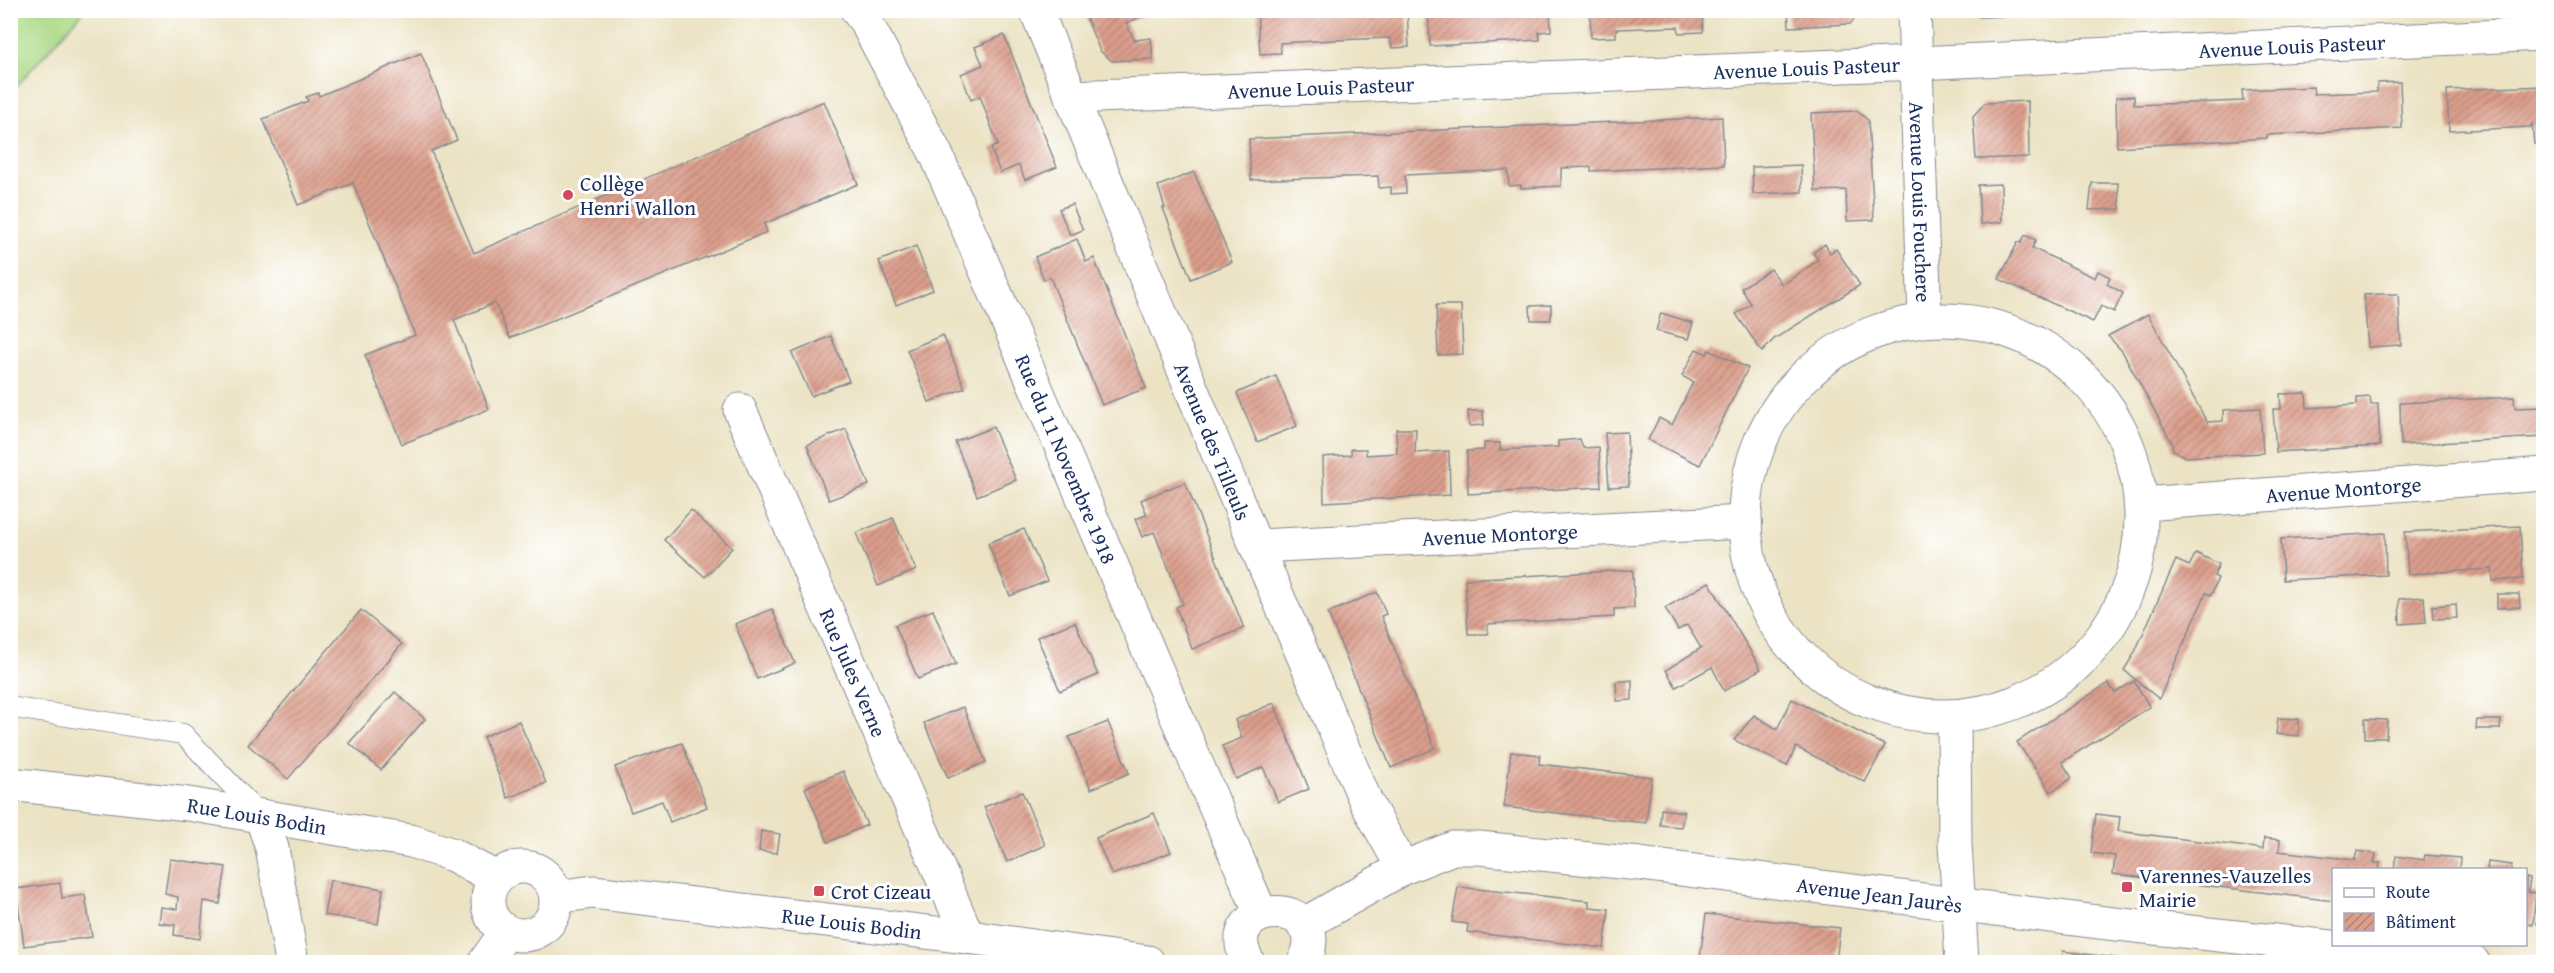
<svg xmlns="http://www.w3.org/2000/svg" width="2554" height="973" font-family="'Gentium Book Plus',serif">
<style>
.grass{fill:#abda87;stroke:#638472;stroke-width:1.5}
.building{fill:url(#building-hatch)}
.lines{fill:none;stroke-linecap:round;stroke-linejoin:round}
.lane-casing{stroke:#848991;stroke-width:22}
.street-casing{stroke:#848991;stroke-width:35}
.secondary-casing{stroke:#848991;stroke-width:35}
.lane{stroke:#fff;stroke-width:20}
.street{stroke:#fff;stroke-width:33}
.secondary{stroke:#fff;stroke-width:33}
.poi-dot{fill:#d1495b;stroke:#fff;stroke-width:2}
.labels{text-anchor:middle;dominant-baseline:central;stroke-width:6;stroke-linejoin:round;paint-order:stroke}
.street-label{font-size:21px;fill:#1b2f5e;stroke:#fff}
.poi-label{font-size:21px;fill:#1b2f5e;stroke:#fff;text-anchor:start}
</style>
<defs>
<pattern id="building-hatch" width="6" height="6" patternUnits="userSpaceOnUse" patternTransform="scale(1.5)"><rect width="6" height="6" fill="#dc9e8b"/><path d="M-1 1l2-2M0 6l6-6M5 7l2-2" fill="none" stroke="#b28175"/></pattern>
</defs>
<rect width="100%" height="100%" fill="#fff"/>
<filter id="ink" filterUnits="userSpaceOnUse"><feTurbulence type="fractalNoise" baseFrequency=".0167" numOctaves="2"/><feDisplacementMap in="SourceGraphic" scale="12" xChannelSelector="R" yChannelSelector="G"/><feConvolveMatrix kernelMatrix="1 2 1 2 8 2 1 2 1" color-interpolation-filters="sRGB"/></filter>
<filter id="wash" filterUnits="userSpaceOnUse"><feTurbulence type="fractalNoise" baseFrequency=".008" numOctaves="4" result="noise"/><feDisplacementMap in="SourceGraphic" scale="24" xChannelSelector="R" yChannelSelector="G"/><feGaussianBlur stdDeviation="1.35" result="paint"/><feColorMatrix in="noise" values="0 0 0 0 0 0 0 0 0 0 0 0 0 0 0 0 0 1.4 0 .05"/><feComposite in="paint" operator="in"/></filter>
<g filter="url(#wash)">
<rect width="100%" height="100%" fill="#ece3c4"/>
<polygon class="grass" points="11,10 84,11 11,92 10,11"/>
<g id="blocks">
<g class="building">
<polygon points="1083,10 1147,10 1143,12 1145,15 1126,23 1134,40 1151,38 1153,59 1112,61 1100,51"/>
<polygon points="1257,10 1407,10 1409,47 1392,48 1390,38 1334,40 1280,43 1281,53 1260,54"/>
<polygon points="1428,10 1550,10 1551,31 1539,32 1540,40 1430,46"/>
<polygon points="1590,10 1702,10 1703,32 1679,33 1678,27 1616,29 1616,37 1591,38"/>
<polygon points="1788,10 1862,10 1850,24 1789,27"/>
<polygon points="1973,10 2040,10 2041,15 1979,17"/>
<polygon points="1004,35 1057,167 1025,180 1019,165 1000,173 991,148 998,145 980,96 971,100 961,74 983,65 975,47"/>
<polygon points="421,53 457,140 431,151 474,253 824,101 858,184 764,224 767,232 510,338 495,303 454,320 489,409 402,444 365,355 415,335 353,183 298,205 263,119 308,101 306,97 318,93 319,96"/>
<polygon points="2400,82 2402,128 2267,135 2267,138 2117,147 2116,97 2134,96 2134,105 2243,101 2242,90 2313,87 2314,94 2377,92 2377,83"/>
<polygon points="2544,86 2544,143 2534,144 2532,124 2530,127 2449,131 2447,90"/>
<polygon points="2028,101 2029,157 1976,159 1973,116 1985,103"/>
<polygon points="1857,111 1868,120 1874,220 1847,221 1846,190 1815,191 1811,113"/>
<polygon points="1722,117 1724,165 1591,171 1591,167 1561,168 1561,186 1521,188 1521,185 1509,186 1508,170 1405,175 1406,193 1391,194 1391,187 1379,188 1378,176 1251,180 1249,139"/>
<polygon points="1801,165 1802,192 1753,194 1752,167"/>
<polygon points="1194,172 1232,262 1191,279 1163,208 1165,208 1158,186"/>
<polygon points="2092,183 2118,183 2120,209 2089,210"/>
<polygon points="2001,184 2002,222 1980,224 1978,185"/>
<polygon points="1072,204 1083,230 1070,235 1059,209"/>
<polygon points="2025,235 2036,240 2032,248 2095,278 2098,271 2110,277 2107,284 2123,293 2114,312 2101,306 2093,322 1999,279 2018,242 2021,243"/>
<polygon points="1077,239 1086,262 1094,258 1146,388 1102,405 1050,277 1044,280 1035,257"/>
<polygon points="1825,244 1830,253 1836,249 1860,285 1774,339 1762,352 1736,314 1751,304 1741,288 1771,269 1782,285 1818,260 1813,253"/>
<polygon points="916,246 933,290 896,305 879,261"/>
<polygon points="2382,294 2398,294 2401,345 2368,347 2364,295"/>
<polygon points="1436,305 1461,305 1463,354 1438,355"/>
<polygon points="1551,305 1551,320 1531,320 1530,306"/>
<polygon points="1661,313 1693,323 1688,339 1656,331"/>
<polygon points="2148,314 2207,422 2223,421 2223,410 2260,408 2263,453 2185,457 2173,450 2172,443 2122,351 2108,336"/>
<polygon points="943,335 965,388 929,402 907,350"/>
<polygon points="831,336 849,381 811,396 792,353"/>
<polygon points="1696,349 1707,354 1709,350 1748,368 1700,465 1648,440 1659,418 1672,425 1693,382 1682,376"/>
<polygon points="1276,376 1297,426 1257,442 1237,393"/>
<polygon points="2306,393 2307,408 2357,405 2357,398 2370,397 2371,405 2378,404 2380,446 2276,452 2273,409 2281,409 2280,394"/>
<polygon points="2514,397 2515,408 2544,407 2544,437 2401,445 2400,403"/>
<polygon points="1468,411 1483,411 1484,425 1469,426"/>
<polygon points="993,427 1016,480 977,496 955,442"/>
<polygon points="846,429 869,485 829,500 807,445"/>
<polygon points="1396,429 1416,429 1415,453 1449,451 1450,495 1324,502 1323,457 1351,455 1351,449 1366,449 1366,455 1397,453"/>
<polygon points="1627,432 1629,486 1609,487 1605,433"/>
<polygon points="1580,439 1583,448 1599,447 1601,487 1468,494 1467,451 1484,450 1484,443 1500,443 1500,450 1558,447 1558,441"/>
<polygon points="1185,482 1244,628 1192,649 1176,607 1183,604 1154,532 1142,537 1135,519 1147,515 1141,500"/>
<polygon points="691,510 732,548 705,577 664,540"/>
<polygon points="893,518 916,570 878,586 856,533"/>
<polygon points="2520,526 2523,579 2493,581 2492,569 2408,574 2405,532"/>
<polygon points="1024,529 1047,581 1010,596 988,543"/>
<polygon points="2385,533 2386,575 2283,580 2281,539"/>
<polygon points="2196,553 2219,564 2214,576 2218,578 2211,595 2206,593 2159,699 2124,670 2134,654 2176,560 2189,566"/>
<polygon points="1633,570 1634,608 1614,609 1614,617 1488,624 1488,634 1468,634 1465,579"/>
<polygon points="1709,582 1761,669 1724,691 1712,667 1676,687 1666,670 1701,648 1687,625 1678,630 1665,608"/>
<polygon points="1377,592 1386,614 1381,616 1435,748 1391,768 1328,613"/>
<polygon points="2497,594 2519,594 2520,607 2497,608"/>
<polygon points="2424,597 2426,622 2400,624 2399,599"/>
<polygon points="2456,604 2457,618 2434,619 2433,606"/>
<polygon points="772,609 795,663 757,679 735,624"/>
<polygon points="361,610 402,644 288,779 248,745"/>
<polygon points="933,610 956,664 918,679 895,625"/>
<polygon points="1075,622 1098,675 1060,691 1037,637"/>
<polygon points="1632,680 1632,700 1617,701 1616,682"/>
<polygon points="2134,681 2150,707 2062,762 2072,778 2051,792 2017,742 2108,683 2115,693"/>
<polygon points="395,692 425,719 381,770 349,743"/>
<polygon points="1792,699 1885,745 1865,782 1796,747 1787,766 1734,740 1754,715 1777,729"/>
<polygon points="1274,703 1309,789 1278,802 1263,767 1236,779 1222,746 1242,738 1235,720"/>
<polygon points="963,707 986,762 948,778 924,723"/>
<polygon points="2278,718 2299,719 2299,736 2276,734"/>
<polygon points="2365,719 2387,720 2386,738 2365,738"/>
<polygon points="2477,720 2501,720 2500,729 2476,729"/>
<polygon points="519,721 546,783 508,798 483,737"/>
<polygon points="1108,722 1129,773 1091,789 1069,737"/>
<polygon points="682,743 707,807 670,822 662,801 631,812 615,767"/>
<polygon points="1511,752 1540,755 1539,764 1652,777 1646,823 1504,807"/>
<polygon points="843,771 867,825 828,842 805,788"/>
<polygon points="1022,792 1045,845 1007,862 984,807"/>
<polygon points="1661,809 1684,812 1681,827 1660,825"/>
<polygon points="1154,813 1171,852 1112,875 1096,838"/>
<polygon points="2096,814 2120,817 2118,831 2263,849 2264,838 2280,840 2279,851 2355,860 2357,851 2376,854 2374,863 2380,863 2379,870 2334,870 2334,901 2113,874 2115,856 2091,853"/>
<polygon points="761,831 780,834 777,853 759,851"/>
<polygon points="2425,855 2460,858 2459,870 2394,870 2396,856 2424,860"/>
<polygon points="170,859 226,867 220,904 204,901 200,939 174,935 175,925 159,923 161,907 177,909 178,897 165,894"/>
<polygon points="2488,862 2512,865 2511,870 2487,870"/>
<polygon points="2526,878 2530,879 2528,892 2536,893 2533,924 2526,923"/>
<polygon points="330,880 383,889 378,924 324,915"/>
<polygon points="60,883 62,898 85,895 92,937 24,946 16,889"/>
<polygon points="1458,887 1589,901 1589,907 1609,909 1604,948 1467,932 1468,924 1452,922"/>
<polygon points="2542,890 2544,891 2544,925 2537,924"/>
<polygon points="1706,914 1840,928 1836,962 1756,962 1700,957"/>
<polygon points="2063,951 2137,961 2137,962 2061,962"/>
</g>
</g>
</g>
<g filter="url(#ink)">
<use href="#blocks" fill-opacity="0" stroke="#848991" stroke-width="1.5"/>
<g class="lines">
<defs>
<polyline id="lane" points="10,712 15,708 183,734 259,814"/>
<g id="street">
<path id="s1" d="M857,10L866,22L936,154L1261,914"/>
<path id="s2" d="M1914,10L1925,320"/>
<path id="s3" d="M1071,97L1917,63L2544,34"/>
<circle cx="1943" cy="518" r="198"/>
<path id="s4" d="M740,410L968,937"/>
<path id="s5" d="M2143,504L2544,474"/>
<path id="s6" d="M1256,546L1745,522"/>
<polyline points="1954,717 1955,843 1962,962"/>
<path id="s7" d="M10,784L188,804L411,841L453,855L496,878"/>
<polyline points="261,816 272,848 292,962"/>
<circle cx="522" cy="901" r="34"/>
<path id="s8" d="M1403,868L1453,848H1479L1640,864L2106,923L2473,962"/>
<path id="s9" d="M556,897L593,892L968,937L1148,962"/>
<polyline points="485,962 506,932"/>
</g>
<g id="secondary">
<path id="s10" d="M1036,10L1256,546L1367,804L1403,868L1303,925"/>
<path d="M1248,962C1213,897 1338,895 1304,962"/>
</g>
</defs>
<use href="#lane" class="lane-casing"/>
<use href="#street" class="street-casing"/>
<use href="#secondary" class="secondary-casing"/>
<use href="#lane" class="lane"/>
<use href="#street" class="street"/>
<use href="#secondary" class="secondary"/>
</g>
</g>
<g class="poi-dot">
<circle cx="568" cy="195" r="6"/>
<rect x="2121" y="881" width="12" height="12" rx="3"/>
<rect x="813" y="885" width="12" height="12" rx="3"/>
</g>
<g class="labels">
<g class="street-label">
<text stroke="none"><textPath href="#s3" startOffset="1222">Avenue Louis Pasteur</textPath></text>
<text stroke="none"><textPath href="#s3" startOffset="736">Avenue Louis Pasteur</textPath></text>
<text stroke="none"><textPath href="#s3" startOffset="250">Avenue Louis Pasteur</textPath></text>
<text stroke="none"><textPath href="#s2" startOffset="192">Avenue Louis Fouchere</textPath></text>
<text stroke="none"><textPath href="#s10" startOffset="466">Avenue des Tilleuls</textPath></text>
<text stroke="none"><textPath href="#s1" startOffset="496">Rue du 11 Novembre 1918</textPath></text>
<text stroke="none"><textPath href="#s5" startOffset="201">Avenue Montorge</textPath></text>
<text stroke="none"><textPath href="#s6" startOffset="244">Avenue Montorge</textPath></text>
<text stroke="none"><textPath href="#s4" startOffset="286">Rue Jules Verne</textPath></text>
<text stroke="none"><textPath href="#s7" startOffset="249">Rue Louis Bodin</textPath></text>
<text stroke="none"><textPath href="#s8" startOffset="483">Avenue Jean Jaurès</textPath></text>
<text stroke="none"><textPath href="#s9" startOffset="298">Rue Louis Bodin</textPath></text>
</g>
<g class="poi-label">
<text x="580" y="183">Collège<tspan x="580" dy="24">Henri Wallon</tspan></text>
<text x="2139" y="875">Varennes-Vauzelles<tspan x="2139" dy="24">Mairie</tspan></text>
<text x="831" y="891">Crot Cizeau</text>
</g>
</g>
<rect width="2554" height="973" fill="none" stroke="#fff" stroke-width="36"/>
<rect x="2332" y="868" width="195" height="78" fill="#ffffff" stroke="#a4acbf" stroke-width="1.5"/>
<rect x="2344" y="888" width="30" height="9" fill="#ffffff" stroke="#a4acbf" stroke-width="1.5"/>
<text x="2386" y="898" font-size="18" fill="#1b2f5e">Route</text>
<rect x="2344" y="913" width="30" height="18" fill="url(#building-hatch)" stroke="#a4acbf" stroke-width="1.5"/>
<text x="2386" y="928" font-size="18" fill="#1b2f5e">Bâtiment</text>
</svg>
